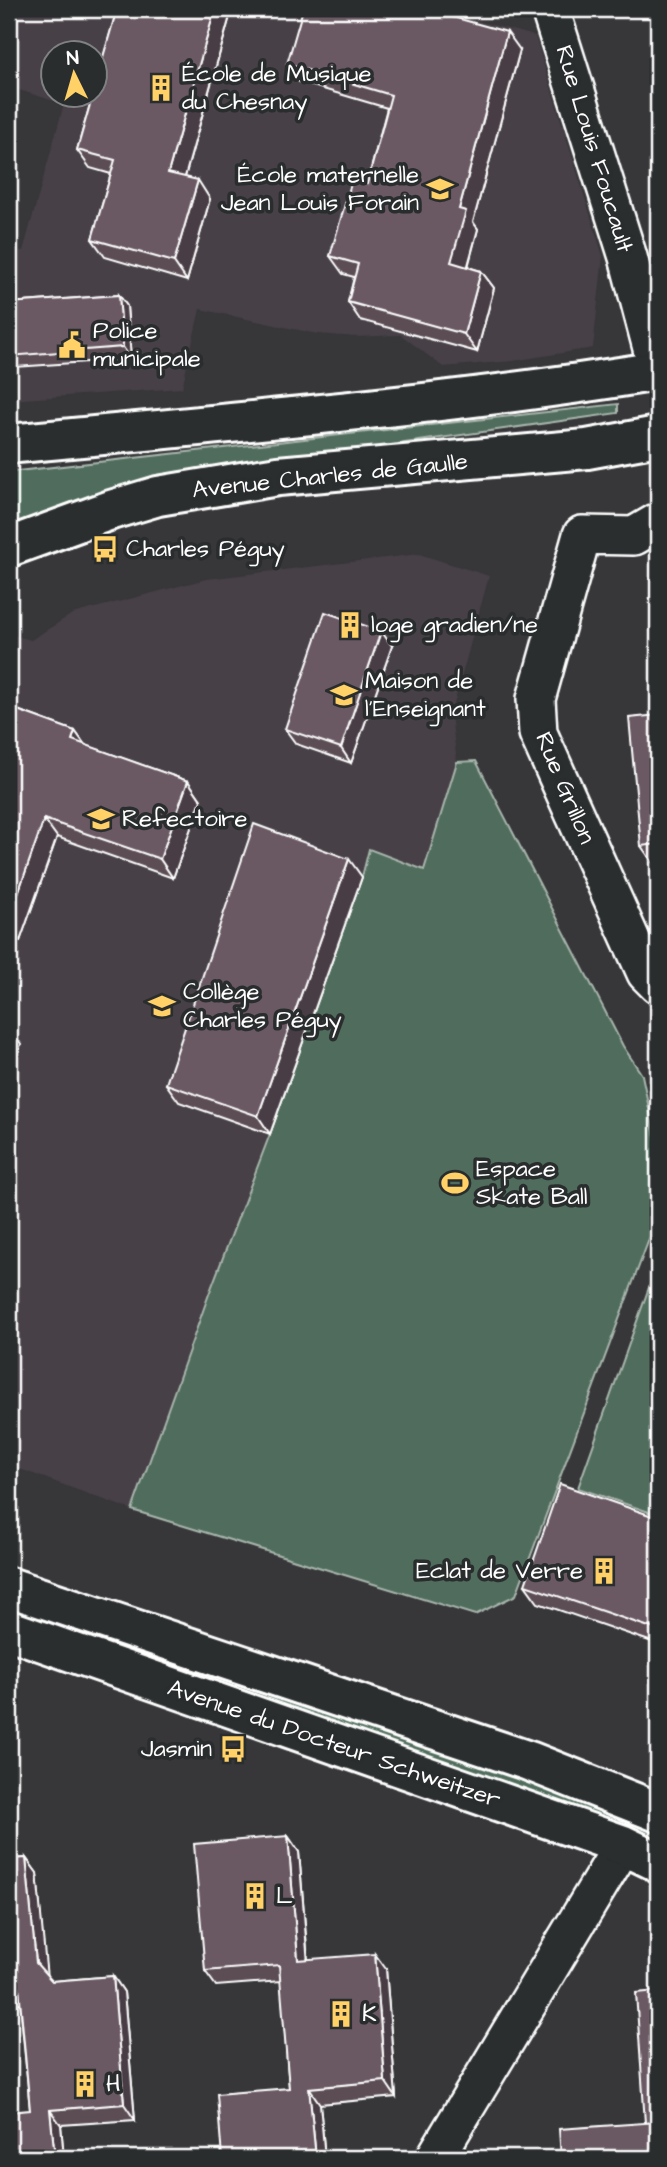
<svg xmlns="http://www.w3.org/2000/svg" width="667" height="2167" font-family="'Architects Daughter',sans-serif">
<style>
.built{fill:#464046;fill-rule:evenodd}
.green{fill:#506c5b;stroke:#a8b6ad;stroke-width:2}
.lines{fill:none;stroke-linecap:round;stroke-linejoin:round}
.minor-casing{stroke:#fff;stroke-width:42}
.secondary-casing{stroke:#fff;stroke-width:44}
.minor{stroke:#2a2d2e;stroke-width:37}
.secondary{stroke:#2a2d2e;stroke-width:38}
.wall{fill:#5b4d55;stroke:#fff;stroke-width:2}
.shaded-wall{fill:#4a3e45;stroke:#fff;stroke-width:2}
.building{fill:#6a5963;stroke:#fff;stroke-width:2}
.labels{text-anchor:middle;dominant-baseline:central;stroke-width:7;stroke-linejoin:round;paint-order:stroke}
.poi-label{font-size:24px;fill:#fff;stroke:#2a2d2e;text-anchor:start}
.street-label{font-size:24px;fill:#fff;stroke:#2a2d2e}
</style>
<rect width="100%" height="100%" fill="#373639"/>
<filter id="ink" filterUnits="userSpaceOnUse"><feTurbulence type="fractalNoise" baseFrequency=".0143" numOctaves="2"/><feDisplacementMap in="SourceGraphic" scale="14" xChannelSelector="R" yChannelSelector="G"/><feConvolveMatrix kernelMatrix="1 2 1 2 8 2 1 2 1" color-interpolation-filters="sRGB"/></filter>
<g filter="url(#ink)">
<g class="built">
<path d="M9,9H433L535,36L603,256L593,348L513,361L443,367L401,335L356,337L317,334L200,309L182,388L9,400V248L23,251L64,104L9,87ZM52,52H94V94H52Z"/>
<polygon points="419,554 489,576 451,715 457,762 424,870 368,850 362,877 270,1134 209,1294 132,1510 9,1465 9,634 31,640 72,614 206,579"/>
</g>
<g class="green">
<polygon points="618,404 618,413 263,463 9,533 9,472"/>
<polygon points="476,761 623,1046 642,1075 658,1151 658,1215 516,1595 475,1615 132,1510 209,1294 270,1134 362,877 369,849 424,870 457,762"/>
<polygon points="658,1262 658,1515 578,1488"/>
<polygon points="9,1602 443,1746 658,1826 658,1845 584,1809 449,1766 9,1610"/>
</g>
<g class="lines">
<defs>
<g id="minor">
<polyline points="550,9 628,257 658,371"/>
<polyline points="658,522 634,536 582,535 536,699 538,733 646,973 658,985"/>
<polyline points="435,2158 623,1845"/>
</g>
<g id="secondary">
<path d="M9,444C226,423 443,406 658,371"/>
<polyline points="9,547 111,510 158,496 278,476 587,449 658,436"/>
<polyline points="9,1587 529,1761 658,1812"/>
<polyline points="9,1630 623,1845 658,1862"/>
</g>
</defs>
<use href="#minor" class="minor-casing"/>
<use href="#secondary" class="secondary-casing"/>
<use href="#minor" class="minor"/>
<use href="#secondary" class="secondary"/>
</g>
<g class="wall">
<polygon points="117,9 232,9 185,177 210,199 187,281 105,257 92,239 111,174 90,168 77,150"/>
<polygon points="520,50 473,222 478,229 468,267 481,271 494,288 477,352 360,320 348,302 354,277 343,274 330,256 367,184 387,108 299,82 287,64"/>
<polygon points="119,295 127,306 131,359 15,367 9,358 9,303"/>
<polygon points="392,646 351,763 296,744 285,729"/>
<polygon points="9,707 75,731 85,745 188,781 201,800 173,878 57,837 20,941 9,937"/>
<polygon points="658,715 658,867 656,867 641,846"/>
<polygon points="362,877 270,1134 179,1102 166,1084"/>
<polygon points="658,1518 658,1644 538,1603 525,1585"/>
<polygon points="288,1836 299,1852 308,1960 386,1969 396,2097 320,2104 325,2158 222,2158 289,2088 281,1981 216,1986 205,1971"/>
<polygon points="26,1858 37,1873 46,1975 52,1981 113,1976 124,1992 135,2120 61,2125 64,2158 9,2158 30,2110 20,2003 9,2004 9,1859"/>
</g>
<g class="shaded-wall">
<polygon points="215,9 232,9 181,191 168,173"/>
<polygon points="507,32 520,50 473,222 478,229 464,280 451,262 459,209"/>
<polygon points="198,180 210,199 187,281 174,262"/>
<polygon points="481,271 494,288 477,352 464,334"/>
<polygon points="119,295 127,306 131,359 123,347"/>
<polygon points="381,631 392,646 351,763 341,748"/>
<polygon points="75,731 88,749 72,740"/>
<polygon points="188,781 201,800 173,878 160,859"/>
<polygon points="44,819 57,837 20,941 9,925 9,919"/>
<polygon points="349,859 362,877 270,1134 258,1116"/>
<polygon points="9,1027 21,1044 9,1079"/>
<polygon points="288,1836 299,1852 309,1976 298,1960"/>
<polygon points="26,1858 37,1873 47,1978 36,1963"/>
<polygon points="375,1954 386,1969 396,2097 385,2081"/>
<polygon points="113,1976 124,1992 135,2120 124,2104"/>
<polygon points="309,2088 320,2104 325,2158 316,2158"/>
<polygon points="50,2110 61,2125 64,2158 55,2158"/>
</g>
<g class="building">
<polygon points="117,9 215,9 168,173 198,180 174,262 92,239 115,160 77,150 93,94 94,94 94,88"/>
<polygon points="303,9 424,9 507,32 459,209 466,211 451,262 481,271 464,334 348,302 358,264 330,256 352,180 367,184 391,95 287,64"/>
<polygon points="658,44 658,62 652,47"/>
<polygon points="119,295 123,347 9,356 9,303"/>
<polygon points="325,612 381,631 341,748 285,729"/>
<polygon points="9,707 75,731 72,740 188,781 160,859 44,819 9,919"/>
<polygon points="658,715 658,844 641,846 629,718"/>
<polygon points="254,824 349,859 258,1116 166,1084"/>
<polygon points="560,1484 658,1518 658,1630 525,1585"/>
<polygon points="288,1836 298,1960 375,1954 385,2081 309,2088 316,2158 222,2158 217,2094 289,2088 279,1965 205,1971 194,1844"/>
<polygon points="26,1858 36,1963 52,1981 113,1976 124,2104 50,2110 55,2158 9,2158 9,2112 30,2110 19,1987 9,1988 9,1859"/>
<polygon points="658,1991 658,2122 645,2123 636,1993"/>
<polygon points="658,2122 658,2158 561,2158 559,2129"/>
</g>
</g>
<defs>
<symbol id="building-bare" viewBox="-9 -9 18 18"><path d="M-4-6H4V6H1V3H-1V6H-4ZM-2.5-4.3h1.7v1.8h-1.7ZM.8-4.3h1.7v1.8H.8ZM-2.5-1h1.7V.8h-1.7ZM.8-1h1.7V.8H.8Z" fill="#ffd166" stroke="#2a2d2e" stroke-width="2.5" paint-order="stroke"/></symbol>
<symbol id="school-bare" viewBox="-9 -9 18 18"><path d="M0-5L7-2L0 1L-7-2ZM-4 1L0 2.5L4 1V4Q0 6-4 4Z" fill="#ffd166" stroke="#2a2d2e" stroke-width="2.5" paint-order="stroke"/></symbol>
<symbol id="civic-bare" viewBox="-9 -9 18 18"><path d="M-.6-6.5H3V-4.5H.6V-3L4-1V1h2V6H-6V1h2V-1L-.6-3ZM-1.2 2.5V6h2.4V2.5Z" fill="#ffd166" stroke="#2a2d2e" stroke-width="2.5" paint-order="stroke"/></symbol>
<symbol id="bus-bare" viewBox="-9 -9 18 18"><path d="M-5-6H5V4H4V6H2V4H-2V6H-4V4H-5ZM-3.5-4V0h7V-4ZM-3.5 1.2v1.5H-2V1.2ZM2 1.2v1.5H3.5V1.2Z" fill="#ffd166" stroke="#2a2d2e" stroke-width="2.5" paint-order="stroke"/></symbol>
<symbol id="university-bare" viewBox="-9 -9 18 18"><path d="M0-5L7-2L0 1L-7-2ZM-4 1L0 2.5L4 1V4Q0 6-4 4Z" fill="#ffd166" stroke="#2a2d2e" stroke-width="2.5" paint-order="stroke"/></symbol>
<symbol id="stadium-bare" viewBox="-9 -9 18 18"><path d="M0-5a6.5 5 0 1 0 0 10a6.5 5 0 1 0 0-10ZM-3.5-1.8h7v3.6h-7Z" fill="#ffd166" stroke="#2a2d2e" stroke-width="2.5" paint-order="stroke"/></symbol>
</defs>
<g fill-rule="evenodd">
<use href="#building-bare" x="142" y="69" width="38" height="38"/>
<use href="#school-bare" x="421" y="170" width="38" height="38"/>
<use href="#civic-bare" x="53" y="326" width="38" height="38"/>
<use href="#bus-bare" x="86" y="530" width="38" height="38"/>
<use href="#building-bare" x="331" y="606" width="38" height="38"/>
<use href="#university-bare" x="325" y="676" width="38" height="38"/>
<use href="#school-bare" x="82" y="800" width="38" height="38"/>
<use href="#school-bare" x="143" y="987" width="38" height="38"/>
<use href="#stadium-bare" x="436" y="1164" width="38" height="38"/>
<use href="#building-bare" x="585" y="1552" width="38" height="38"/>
<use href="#bus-bare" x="214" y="1730" width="38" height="38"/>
<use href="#building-bare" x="236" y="1877" width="38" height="38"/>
<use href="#building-bare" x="322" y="1995" width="38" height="38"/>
<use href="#building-bare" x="66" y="2065" width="38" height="38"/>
</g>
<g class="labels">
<g class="poi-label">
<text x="182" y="74">École de Musique<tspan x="182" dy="28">du Chesnay</tspan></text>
<text x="419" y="175" text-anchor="end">École maternelle<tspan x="419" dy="28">Jean Louis Forain</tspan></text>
<text x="93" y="331">Police<tspan x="93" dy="28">municipale</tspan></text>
<text x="126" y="549">Charles Péguy</text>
<text x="371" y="625">loge gradien/ne</text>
<text x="365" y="681">Maison de<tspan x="365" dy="28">l'Enseignant</tspan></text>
<text x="122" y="819">Refectoire</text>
<text x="183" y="992">Collège<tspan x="183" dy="28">Charles Péguy</tspan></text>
<text x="476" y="1169">Espace<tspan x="476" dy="28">Skate Ball</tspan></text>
<text x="583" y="1571" text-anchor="end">Eclat de Verre</text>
<text x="212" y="1749" text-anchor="end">Jasmin</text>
<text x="276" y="1896">L</text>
<text x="362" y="2014">K</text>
<text x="106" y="2084">H</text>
</g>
<g class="street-label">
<text transform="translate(594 149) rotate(73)">Rue Louis Foucault</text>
<text transform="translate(330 476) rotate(-6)">Avenue Charles de Gaulle</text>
<text transform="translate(565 788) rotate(67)">Rue Grillon</text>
<text transform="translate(334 1744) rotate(19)">Avenue du Docteur Schweitzer</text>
</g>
</g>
<rect width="667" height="2167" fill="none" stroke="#2a2d2e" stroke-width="35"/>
<rect x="18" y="18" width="632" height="2132" fill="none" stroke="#fff" stroke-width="2.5" filter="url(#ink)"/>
<g transform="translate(74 74) rotate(355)"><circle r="33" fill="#2a2d2e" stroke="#7f8182" stroke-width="2"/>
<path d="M0-5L12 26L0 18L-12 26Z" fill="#ffd166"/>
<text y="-10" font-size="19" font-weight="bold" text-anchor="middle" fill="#ffffff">N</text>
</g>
</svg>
